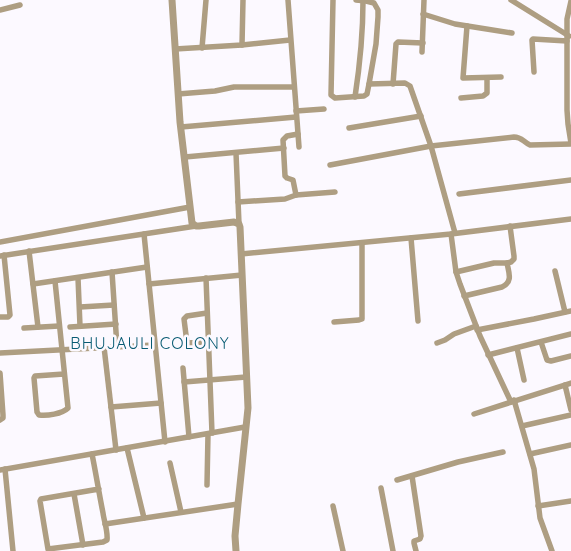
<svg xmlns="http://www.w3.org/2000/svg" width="571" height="551" font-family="Quicksand,sans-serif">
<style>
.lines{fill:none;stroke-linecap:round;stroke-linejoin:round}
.minor{stroke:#ae9e82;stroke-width:5.5}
.tertiary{stroke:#ae9e82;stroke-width:7}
.labels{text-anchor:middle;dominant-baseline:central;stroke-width:5;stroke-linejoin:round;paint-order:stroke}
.neighbourhood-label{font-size:16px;letter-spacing:1px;fill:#095b73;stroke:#fcf9ff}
</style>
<rect width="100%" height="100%" fill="#fcf9ff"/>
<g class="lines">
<g class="minor">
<polyline points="288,0 299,147"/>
<polyline points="333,0 331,95 335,98 364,96 367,94 369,84"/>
<polyline points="356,0 366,1 374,3 378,10 378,17 376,44 369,84 405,83 410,86 431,146 455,233"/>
<polyline points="511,0 569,36"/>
<polyline points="571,1 567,19 567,110 568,124 571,143"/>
<polyline points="0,10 20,5"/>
<polyline points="423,14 455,24 512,33"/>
<polyline points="467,26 463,78 501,77"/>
<polyline points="242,45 243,0"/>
<polyline points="202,48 206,0"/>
<polyline points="175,49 242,45 290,40"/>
<polyline points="422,52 424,0"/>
<polyline points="534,72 532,40 533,39 567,41"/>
<polyline points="393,84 396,44 398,42 423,43"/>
<polyline points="178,94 215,91 234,87 294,87"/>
<path d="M355,97C360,64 363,33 363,1"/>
<polyline points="461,98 483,96 487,93 487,78"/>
<polyline points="296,111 324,109"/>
<polyline points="181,127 296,117"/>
<polyline points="349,128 421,116"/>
<polyline points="236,153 239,224"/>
<polyline points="185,157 284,148"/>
<path d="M330,165L431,146L514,137C522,137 523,142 530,145L571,144"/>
<polyline points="459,194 571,180"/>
<polyline points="296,195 293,180 287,178 285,176 283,140 287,136 298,134"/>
<polyline points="238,202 285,199 296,195 335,192"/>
<polyline points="144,234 165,442"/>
<polyline points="451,234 456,272 460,284 480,336 511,402"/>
<polyline points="411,238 418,321"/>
<polyline points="0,242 190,207"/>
<polyline points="29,251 38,327"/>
<polyline points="241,254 451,234 571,219"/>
<polyline points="0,256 196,226"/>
<polyline points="555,271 565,312"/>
<polyline points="112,272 117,347"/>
<polyline points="456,272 494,263 507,263 511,262 514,259 514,256 510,226"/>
<polyline points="78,278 80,326"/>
<polyline points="206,278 212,433"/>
<path d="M55,281L68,408C62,414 47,416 39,415L37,412L34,378L35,376L64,374"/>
<polyline points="33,284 147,267"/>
<polyline points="149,284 242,275"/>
<path d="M464,296L502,287C513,282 509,273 507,263"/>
<polyline points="80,307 114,305"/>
<polyline points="207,313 187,316 184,319 187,343 208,342"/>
<polyline points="0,317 8,317 10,315 4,255"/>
<polyline points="334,322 359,320 362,319 362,243"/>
<polyline points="70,327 116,324"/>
<polyline points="24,328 59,326"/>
<polyline points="477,330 534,319 571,311"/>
<polyline points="541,342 547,360 551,361 571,356"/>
<polyline points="437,343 445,340 454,334 476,326"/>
<polyline points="104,347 116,450"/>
<polyline points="517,348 524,380"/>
<polyline points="0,353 154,345"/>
<polyline points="488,355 571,334"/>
<polyline points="183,368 189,437"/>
<polyline points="0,373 3,415 3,418 0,420"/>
<polyline points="184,382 246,377"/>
<polyline points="565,385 571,410"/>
<polyline points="514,400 534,469 540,518 552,551"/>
<polyline points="111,407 161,403"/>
<polyline points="474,414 571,383"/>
<polyline points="522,426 571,415"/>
<polyline points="127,448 144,518"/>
<path d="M92,454C96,474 99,493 103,513C104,521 108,531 107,540L103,542L48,549L40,501L41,499L99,489"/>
<polyline points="530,454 571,445"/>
<polyline points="170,463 181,512"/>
<polyline points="5,469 13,551"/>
<polyline points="0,470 245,427"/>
<polyline points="412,476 421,536 420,539 414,541 414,543 416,551"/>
<polyline points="397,480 458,462 503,452"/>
<polyline points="207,485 208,434"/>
<polyline points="381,488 393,551"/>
<polyline points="74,494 83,545"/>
<polyline points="333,506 343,551"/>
<polyline points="538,506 571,501"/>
<polyline points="105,524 238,504"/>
</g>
<polyline class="tertiary" points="172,0 180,122 192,223 196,226 199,226 234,222 239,224 240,227 248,408 238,504 235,536 236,551"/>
</g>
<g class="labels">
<g class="neighbourhood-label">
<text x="150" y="343">BHUJAULI COLONY</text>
</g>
</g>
</svg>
